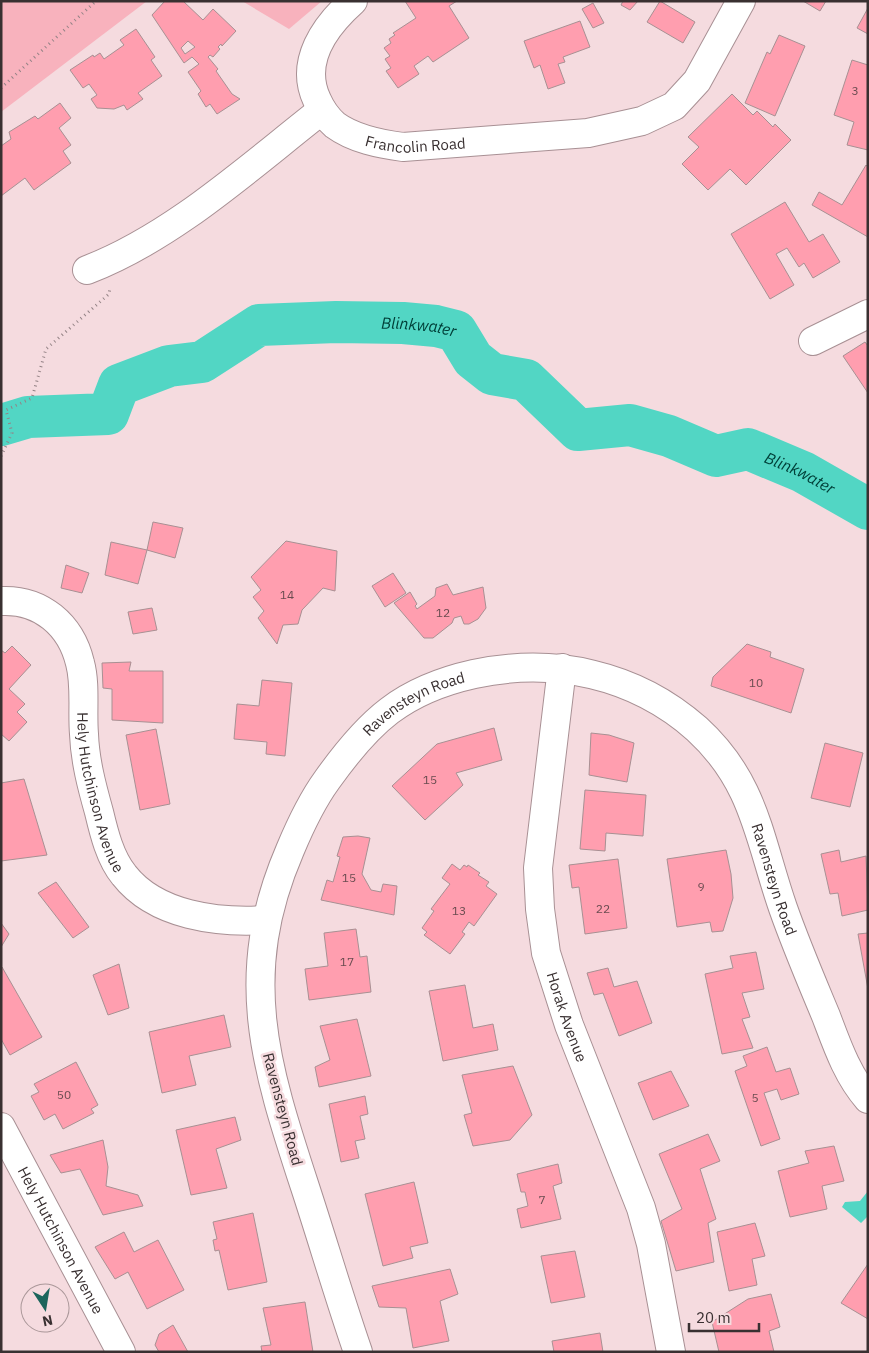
<svg xmlns="http://www.w3.org/2000/svg" width="869" height="1353" font-family="'IBM Plex Sans',sans-serif">
<style>
.green{fill:#f8b2bd}
.water{fill:#52d6c4}
.lines{fill:none;stroke-linecap:round;stroke-linejoin:round}
.river{stroke:#52d6c4;stroke-width:42}
.building{fill:#ff9eaf;stroke:#a89093;fill-rule:evenodd}
.minor-casing{stroke:#a89094;stroke-width:30}
.path{stroke:#948386;stroke-width:3;stroke-dasharray:1 4;stroke-linecap:butt}
.minor{stroke:#fff;stroke-width:28}
.labels{text-anchor:middle;dominant-baseline:central;stroke-width:5;stroke-linejoin:round;paint-order:stroke}
.number-label{font-size:12px;fill:#6a4c50}
.street-label{font-size:15px;fill:#393031;stroke:#f5dbdf}
.water-label{font-size:16px;font-style:italic;fill:#014039;stroke:#f5dbdf}
</style>
<rect width="100%" height="100%" fill="#f5dbdf"/>
<g class="green">
<polygon points="1,1 147,1 1,112"/>
<polygon points="242,1 322,1 289,29"/>
</g>
<polygon class="water" points="868,1191 868,1216 861,1223 842,1207 845,1202 860,1201"/>
<g class="lines">
<path class="river" id="s1" d="M1,425L28,417L108,414L119,385L169,366L202,362L259,325L336,322L403,323L436,326L456,331L473,359L492,374L526,380L578,430L630,425L669,436L716,456L748,449L803,472L868,509"/>
</g>
<g class="building">
<path d="M165,1H183L203,20L213,9L236,31L222,46L221,44L218,47L220,49L213,57L210,55L208,57L218,69L216,71L232,94L240,99L217,114L210,104L206,107L198,94L201,91L188,72L199,64L192,57L184,63L152,15ZM188,41L195,47L185,54L181,48Z"/>
<polygon points="405,1 457,1 449,6 469,38 433,62 428,56 414,66 419,74 398,88 386,71 391,68 385,59 390,56 384,48 391,43 389,39 395,35 393,33 416,18"/>
<polygon points="623,1 638,1 630,10 621,5"/>
<polygon points="660,1 695,22 683,43 647,22"/>
<polygon points="803,1 826,1 820,11"/>
<polygon points="593,3 604,23 593,28 582,9"/>
<polygon points="868,8 868,34 857,28"/>
<polygon points="580,21 590,47 563,57 565,62 558,64 565,83 548,89 540,65 534,68 524,41"/>
<polygon points="136,29 155,57 151,60 162,76 138,93 143,99 127,110 124,105 114,109 97,108 91,99 97,95 89,84 83,88 70,70 93,55 94,57 100,53 104,59 124,45 120,40"/>
<polygon points="779,35 805,46 775,116 745,103 767,52 770,54"/>
<polygon points="852,60 868,65 868,150 847,145 854,122 834,115"/>
<polygon points="732,94 753,115 757,111 773,127 775,124 791,140 746,185 730,169 708,190 682,164 699,147 688,137"/>
<polygon points="60,103 71,118 59,128 71,145 63,151 71,163 34,190 25,178 1,196 1,146 11,139 9,132 35,116 38,119"/>
<polygon points="866,165 868,167 868,237 812,205 819,192 842,205"/>
<polygon points="785,202 809,242 823,234 840,262 813,278 804,263 799,267 787,248 776,254 794,285 770,299 731,234"/>
<polygon points="865,342 868,346 868,393 843,356"/>
<polygon points="153,522 183,528 175,558 147,550"/>
<polygon points="286,541 337,551 335,591 323,588 302,610 298,624 283,625 277,644 258,618 264,611 253,597 261,590 251,577"/>
<polygon points="111,542 147,550 138,584 105,575"/>
<polygon points="66,565 89,573 82,593 61,588"/>
<polygon points="393,573 406,593 385,607 372,586"/>
<polygon points="447,584 453,595 483,587 486,608 478,619 469,624 464,624 461,616 454,618 452,623 433,638 424,638 394,603 410,592 417,604 415,606 417,609 435,596 436,588"/>
<polygon points="152,608 157,630 133,634 128,612"/>
<polygon points="747,644 771,652 770,657 804,669 791,713 711,686 713,677"/>
<polygon points="12,646 31,665 9,689 25,704 17,712 27,722 9,741 1,734 1,650 5,653"/>
<polygon points="131,662 129,671 163,671 163,723 112,720 112,689 103,688 102,663"/>
<polygon points="262,680 292,683 285,756 266,754 267,742 234,739 237,704 259,706"/>
<polygon points="494,728 502,760 456,773 463,785 425,820 392,786 437,744"/>
<polygon points="156,729 170,804 140,810 126,735"/>
<polygon points="591,733 609,735 634,743 627,782 589,775"/>
<polygon points="825,743 863,753 850,807 811,798"/>
<polygon points="24,779 47,855 1,861 1,783"/>
<polygon points="585,790 646,795 643,836 606,833 605,851 580,849"/>
<polygon points="358,836 370,838 362,874 371,890 381,892 383,884 397,886 394,915 321,900 327,880 333,882 340,857 337,856 343,837"/>
<polygon points="726,850 731,874 733,898 723,931 712,932 710,922 677,927 667,859"/>
<polygon points="839,850 841,862 866,856 868,910 842,916 838,893 830,894 821,854"/>
<polygon points="618,859 627,928 585,934 579,887 572,888 569,865"/>
<polygon points="452,864 460,870 464,865 467,867 468,865 480,873 478,875 489,882 486,886 497,894 474,926 469,922 462,932 465,934 450,954 424,935 427,932 422,928 434,911 431,909 450,884 442,878"/>
<polygon points="56,882 89,927 73,938 38,893"/>
<polygon points="1,923 9,934 1,947"/>
<polygon points="356,929 360,957 367,956 371,992 309,1000 305,969 328,966 324,933"/>
<polygon points="868,933 868,989 858,934"/>
<polygon points="756,952 764,989 742,993 750,1017 742,1019 753,1048 722,1054 705,974 733,968 730,956"/>
<polygon points="119,964 129,1008 108,1015 93,975"/>
<polygon points="2,967 42,1037 10,1055 1,1039"/>
<polygon points="608,968 614,987 637,981 652,1023 619,1036 603,993 594,995 587,973"/>
<polygon points="465,985 473,1028 493,1024 498,1050 443,1061 429,991"/>
<polygon points="224,1015 231,1047 189,1056 196,1085 162,1093 149,1032"/>
<polygon points="357,1019 371,1076 319,1087 315,1067 330,1060 320,1026"/>
<polygon points="767,1047 776,1072 790,1068 799,1094 781,1100 777,1089 764,1093 780,1139 761,1146 735,1071 747,1066 743,1056"/>
<polygon points="76,1062 98,1105 91,1109 94,1113 63,1129 55,1114 44,1120 31,1096 39,1092 34,1084"/>
<polygon points="513,1066 532,1115 510,1140 473,1146 464,1115 472,1113 462,1075"/>
<polygon points="671,1071 689,1106 653,1120 638,1083"/>
<polygon points="365,1096 368,1114 360,1116 365,1139 355,1141 359,1158 341,1162 329,1104"/>
<polygon points="235,1117 241,1140 216,1149 227,1188 191,1195 176,1130"/>
<polygon points="708,1134 720,1161 700,1169 716,1219 708,1223 714,1262 676,1271 661,1221 682,1209 659,1154"/>
<polygon points="103,1140 108,1167 106,1186 138,1195 143,1206 103,1215 80,1169 61,1173 50,1155"/>
<polygon points="834,1146 844,1181 822,1186 827,1209 790,1217 778,1171 809,1163 805,1151"/>
<polygon points="558,1164 562,1183 553,1186 561,1219 521,1228 517,1209 528,1206 525,1192 521,1192 517,1174"/>
<polygon points="414,1182 428,1243 410,1247 413,1258 383,1266 365,1194"/>
<polygon points="253,1213 267,1282 228,1290 219,1250 215,1251 213,1240 217,1239 213,1222"/>
<polygon points="755,1223 765,1256 752,1259 757,1285 729,1291 717,1232"/>
<polygon points="124,1232 134,1252 158,1240 184,1290 147,1309 128,1272 115,1279 95,1247"/>
<polygon points="575,1251 585,1297 551,1303 541,1256"/>
<polygon points="868,1264 868,1319 841,1303"/>
<polygon points="450,1269 458,1294 440,1301 449,1341 413,1348 406,1308 379,1307 372,1286"/>
<polygon points="771,1294 780,1327 769,1331 774,1352 719,1352 712,1322 748,1299"/>
<polygon points="305,1302 313,1352 262,1352 261,1346 271,1345 263,1308"/>
<polygon points="173,1325 188,1352 159,1352 155,1345 159,1334"/>
<polygon points="600,1333 603,1352 554,1352 552,1341"/>
</g>
<g class="lines">
<defs>
<g id="minor">
<path id="s2" d="M353,1C325,26 299,62 317,100C321,109 327,118 335,125C354,139 380,144 403,147L588,133L642,121L674,106L697,81L741,1"/>
<path d="M87,270C173,237 249,167 322,110"/>
<polyline points="813,341 868,314"/>
<path id="s3" d="M1,601C41,599 71,625 80,663C86,685 82,711 84,734C85,761 92,787 99,812C104,833 110,858 124,875C156,916 218,923 266,920"/>
<path id="s4" d="M562,668L538,868L540,909L546,953L569,1025L641,1208L651,1244L671,1352"/>
<path id="s5" d="M1,1127L121,1352"/>
<path id="s6" d="M358,1352C339,1297 323,1242 305,1187C265,1065 236,975 290,850C300,826 311,802 327,780C369,721 402,690 474,674C554,657 635,674 697,729C755,782 759,839 783,908C796,945 811,980 826,1016C837,1045 847,1075 868,1099"/>
</g>
</defs>
<use href="#minor" class="minor-casing"/>
<g class="path">
<polyline points="1,88 96,1"/>
<polyline points="1,456 12,433 6,410 32,398 46,349 109,294 110,288"/>
</g>
<use href="#minor" class="minor"/>
</g>
<g class="labels">
<g class="number-label">
<text x="855" y="90">3</text>
<text x="287" y="594">14</text>
<text x="443" y="612">12</text>
<text x="756" y="682">10</text>
<text x="430" y="779">15</text>
<text x="349" y="877">15</text>
<text x="701" y="886">9</text>
<text x="603" y="908">22</text>
<text x="459" y="910">13</text>
<text x="347" y="961">17</text>
<text x="64" y="1094">50</text>
<text x="755" y="1097">5</text>
<text x="542" y="1199">7</text>
</g>
<g class="street-label">
<text stroke="none"><textPath href="#s2" startOffset="229">Francolin Road</textPath></text>
<text stroke="none"><textPath href="#s6" startOffset="718">Ravensteyn Road</textPath></text>
<text stroke="none"><textPath href="#s3" startOffset="241">Hely Hutchinson Avenue</textPath></text>
<text stroke="none"><textPath href="#s6" startOffset="1196">Ravensteyn Road</textPath></text>
<text stroke="none"><textPath href="#s4" startOffset="354">Horak Avenue</textPath></text>
<text transform="translate(283 1109) rotate(75)">Ravensteyn Road</text>
<text stroke="none"><textPath href="#s5" startOffset="128">Hely Hutchinson Avenue</textPath></text>
</g>
<g class="water-label">
<text stroke="none"><textPath href="#s1" startOffset="454">Blinkwater</textPath></text>
<text stroke="none"><textPath href="#s1" startOffset="889">Blinkwater</textPath></text>
</g>
</g>
<rect width="869" height="1353" fill="none" stroke="#393031" stroke-width="5"/>
<g transform="translate(45 1308) rotate(168)"><circle r="24" fill="#f5dbdf" stroke="#aa9799"/>
<path d="M0-4L9 19L0 12L-9 19Z" fill="#1c655c"/>
<text y="-8" font-size="14" font-weight="bold" text-anchor="middle" fill="#393031">N</text>
</g>
<path d="M689 1323v8h70v-8" fill="none" stroke="#393031" stroke-width="2.5"/>
<text x="696" y="1323" font-size="15" fill="#393031" stroke="#f5dbdf" stroke-width="4" paint-order="stroke">20 m</text>
</svg>
